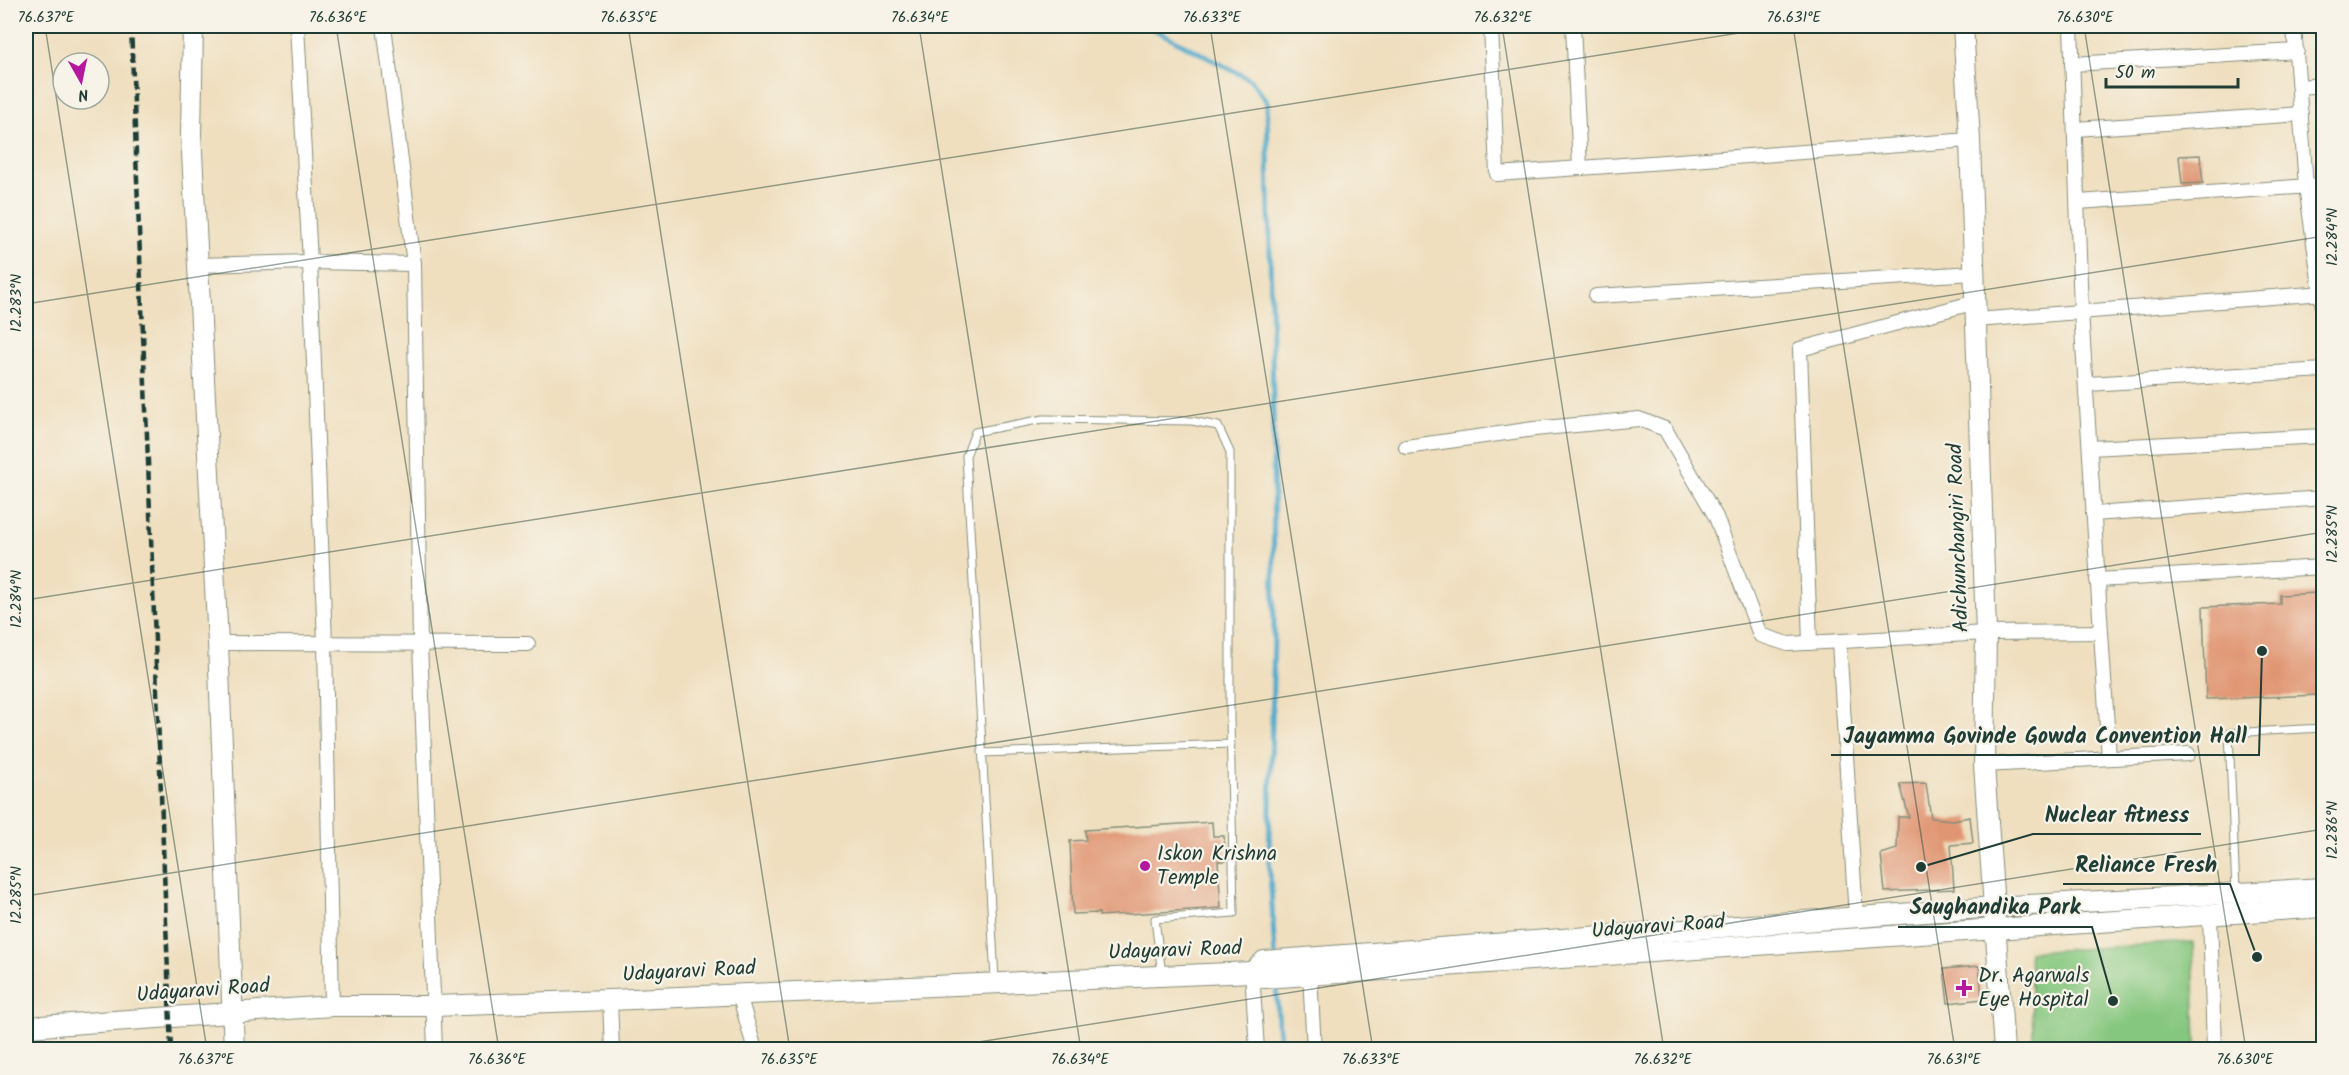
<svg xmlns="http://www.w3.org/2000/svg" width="2349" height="1075" font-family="Kalam,sans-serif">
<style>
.green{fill:#86c77f;stroke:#52825a;stroke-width:1.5}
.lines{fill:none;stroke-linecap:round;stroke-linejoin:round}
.stream{stroke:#4ca8ca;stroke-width:5}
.building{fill:#e09673}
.lane-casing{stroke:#878e7a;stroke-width:9}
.street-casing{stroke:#878e7a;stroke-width:16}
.secondary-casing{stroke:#878e7a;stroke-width:22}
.lane{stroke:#fff;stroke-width:7}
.street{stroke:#fff;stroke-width:14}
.secondary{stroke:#fff;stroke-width:20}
.rail{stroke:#1f3d34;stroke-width:4.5;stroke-dasharray:9 4.5;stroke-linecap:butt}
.ticks{fill:none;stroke:#1f3d34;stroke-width:1.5;stroke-opacity:0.45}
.poi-dot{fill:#b5179e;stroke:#f7f3e8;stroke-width:2}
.labels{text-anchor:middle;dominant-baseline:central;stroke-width:4.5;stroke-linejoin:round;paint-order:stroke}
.street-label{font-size:21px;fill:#1f3d34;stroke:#f7f3e8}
.poi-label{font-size:21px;fill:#1f3d34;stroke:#f7f3e8;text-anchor:start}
.leader{fill:none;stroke:#1f3d34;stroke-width:2}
.callout-dot{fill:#1f3d34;stroke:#f7f3e8;stroke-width:2}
.callout-label{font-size:22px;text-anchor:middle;font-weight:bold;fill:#1f3d34;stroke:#f7f3e8;stroke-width:4.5;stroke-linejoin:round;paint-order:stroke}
.neatline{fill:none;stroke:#1f3d34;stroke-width:2}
.ticks-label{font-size:15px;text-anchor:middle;fill:#1f3d34}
</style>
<rect width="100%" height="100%" fill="#f7f3e8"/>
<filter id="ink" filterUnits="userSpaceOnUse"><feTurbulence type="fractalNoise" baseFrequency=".0167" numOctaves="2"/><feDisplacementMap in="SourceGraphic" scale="12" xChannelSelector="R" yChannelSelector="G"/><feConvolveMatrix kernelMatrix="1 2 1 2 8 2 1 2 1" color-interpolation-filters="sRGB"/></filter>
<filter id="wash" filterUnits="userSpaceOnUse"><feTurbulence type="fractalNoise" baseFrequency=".008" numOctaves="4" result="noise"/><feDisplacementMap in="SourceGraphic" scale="24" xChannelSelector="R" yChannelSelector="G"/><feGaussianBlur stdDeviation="1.35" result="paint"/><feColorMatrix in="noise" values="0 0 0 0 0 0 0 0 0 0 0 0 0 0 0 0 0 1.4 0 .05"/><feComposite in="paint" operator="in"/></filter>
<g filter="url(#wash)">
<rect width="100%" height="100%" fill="#efdfbf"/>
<polygon class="green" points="2193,942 2196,1049 2034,1049 2029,952"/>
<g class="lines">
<g class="stream">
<polyline points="1148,26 1251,80 1267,102 1273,397 1274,635 1269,856 1275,955"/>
<polyline points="1276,982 1280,1050"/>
</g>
</g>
<g id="blocks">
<g class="building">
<polygon points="2200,155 2203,183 2182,184 2179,156"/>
<polygon points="2317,593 2321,695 2206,699 2203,607 2280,604 2280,595"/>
<polygon points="1926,783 1931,818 1953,820 1970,817 1973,843 1951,845 1954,889 1885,892 1881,854 1897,849 1898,817 1909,817 1900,784"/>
<polygon points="1212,822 1213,836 1224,836 1226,861 1218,861 1221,908 1099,916 1099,913 1073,914 1070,841 1086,840 1085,830"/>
<polygon points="1979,966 1982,999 1948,1003 1944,969"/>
</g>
</g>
</g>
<g filter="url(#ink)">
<use href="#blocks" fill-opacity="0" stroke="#878e7a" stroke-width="1.5"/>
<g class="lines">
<defs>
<g id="lane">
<polyline points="982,753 1231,744"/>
<polyline points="2236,891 2229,733 2324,728"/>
<polyline points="995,980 966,456 975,432 1043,419 1192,421 1218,426 1230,452 1230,718 1234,913 1155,919 1162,975"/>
</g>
<g id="street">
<polyline points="297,26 310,262 325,643 332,1006"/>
<polyline points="384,26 414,264 420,642 435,1050"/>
<polyline points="1491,26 1497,174 1970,140"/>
<polyline points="1573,26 1580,168"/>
<polyline points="2294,26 2306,186 2324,315"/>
<polyline points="2072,64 2297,51"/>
<polyline points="2299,87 2324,85"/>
<polyline points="2075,129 2301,114"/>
<polyline points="2078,202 2324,185"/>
<polyline points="197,265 310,262 414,264"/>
<polyline points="1596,296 1974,273"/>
<polyline points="1976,320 2324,293"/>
<polyline points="2087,384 2324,370"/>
<polyline points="1406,447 1534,429 1639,419 1665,429 1716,517 1760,635 1788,644 1986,633 2101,632 2081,311 2071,26"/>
<polyline points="2090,448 2324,436"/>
<polyline points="2093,514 2324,498"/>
<polyline points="2097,580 2324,567"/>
<polyline points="2101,632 2109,758"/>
<polyline points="1839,642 1856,917"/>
<polyline points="218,643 528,644"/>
<polyline points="1810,643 1800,349 1976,302"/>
<polyline points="1984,765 2188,754"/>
<polyline points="2210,914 2214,1050"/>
<polyline points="1252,972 1257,1050"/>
<polyline points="1310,974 1314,1050"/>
<polyline points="739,994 755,1050"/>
<polyline points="610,1000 612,1050"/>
</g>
<g id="secondary">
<polyline points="193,26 191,134 218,643 234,1050"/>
<polyline points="1963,26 1970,140 1986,633 1984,765 2004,1050"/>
<polyline points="1252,972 1264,961 1994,907 2324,888"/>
<polyline points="26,1027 332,1006 432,1006 610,1000 1252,972 1264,978 2324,907"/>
</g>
</defs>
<use href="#lane" class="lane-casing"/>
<use href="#street" class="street-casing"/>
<use href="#secondary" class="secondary-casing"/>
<use href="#lane" class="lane"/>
<use href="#street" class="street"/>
<use href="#secondary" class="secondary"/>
<polyline class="rail" points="131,26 171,1050"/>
</g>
</g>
<path class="ticks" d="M45,26L207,1050M336,26L499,1050M628,26L790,1050M919,26L1081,1050M1210,26L1373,1050M1502,26L1664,1050M1793,26L1955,1050M2084,26L2246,1050M26,304L1783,26M26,600L2324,236M26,896L2324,532M928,1050L2324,829"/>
<g class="poi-dot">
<circle cx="1145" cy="866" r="6"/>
<path d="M1961 979h6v6h6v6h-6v6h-6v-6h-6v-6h6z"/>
</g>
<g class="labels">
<g class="street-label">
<text transform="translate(1959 538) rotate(-92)">Adichunchangiri Road</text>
<text transform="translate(1658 927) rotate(-4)">Udayaravi Road</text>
<text transform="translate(1175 951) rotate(-2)">Udayaravi Road</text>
<text transform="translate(689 972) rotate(-3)">Udayaravi Road</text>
<text transform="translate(203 991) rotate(-4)">Udayaravi Road</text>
</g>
<g class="poi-label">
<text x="1157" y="854">Iskon Krishna<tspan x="1157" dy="24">Temple</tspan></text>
<text x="1978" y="976">Dr. Agarwals<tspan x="1978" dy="24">Eye Hospital</tspan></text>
</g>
</g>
<path class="leader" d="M2262 651L2259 755H1831M1921 867L2033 834H2201M2257 957L2230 884H2063M2113 1001L2092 927H1898"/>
<g class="callout-dot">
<circle cx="2262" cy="651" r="6"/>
<circle cx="1921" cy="867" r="6"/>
<circle cx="2257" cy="957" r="6"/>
<circle cx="2113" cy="1001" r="6"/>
</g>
<g class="callout-label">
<text x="2045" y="743">Jayamma Govinde Gowda Convention Hall</text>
<text x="2117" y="822">Nuclear fitness</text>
<text x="2146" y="872">Reliance Fresh</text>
<text x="1995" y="914">Saughandika Park</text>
</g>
<rect width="2349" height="1075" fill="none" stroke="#f7f3e8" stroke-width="66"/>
<g transform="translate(81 81) rotate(171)"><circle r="28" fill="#f7f3e8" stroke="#a1aaa0" stroke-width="1.5"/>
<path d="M0-4.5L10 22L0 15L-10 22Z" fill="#b5179e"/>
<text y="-9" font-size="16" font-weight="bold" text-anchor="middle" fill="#1f3d34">N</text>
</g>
<path d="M2106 78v9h132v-9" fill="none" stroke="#1f3d34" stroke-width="3"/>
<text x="2115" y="78" font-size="18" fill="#1f3d34" stroke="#f7f3e8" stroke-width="4.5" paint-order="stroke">50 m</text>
<rect x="33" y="33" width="2283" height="1009" class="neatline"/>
<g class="ticks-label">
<text x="46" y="22">76.637°E</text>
<text x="338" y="22">76.636°E</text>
<text x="629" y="22">76.635°E</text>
<text x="920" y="22">76.634°E</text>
<text x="1212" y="22">76.633°E</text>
<text x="1503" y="22">76.632°E</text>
<text x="1794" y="22">76.631°E</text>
<text x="2085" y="22">76.630°E</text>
<text transform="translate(2332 237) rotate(-90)" y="5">12.284°N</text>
<text transform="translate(16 303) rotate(-90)" y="5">12.283°N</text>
<text transform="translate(2332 534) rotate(-90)" y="5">12.285°N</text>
<text transform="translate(16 599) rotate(-90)" y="5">12.284°N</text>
<text transform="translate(2332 830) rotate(-90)" y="5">12.286°N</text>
<text transform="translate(16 895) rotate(-90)" y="5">12.285°N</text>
<text x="206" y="1064">76.637°E</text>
<text x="497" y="1064">76.636°E</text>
<text x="789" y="1064">76.635°E</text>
<text x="1080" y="1064">76.634°E</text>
<text x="1371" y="1064">76.633°E</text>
<text x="1663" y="1064">76.632°E</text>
<text x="1954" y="1064">76.631°E</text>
<text x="2245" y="1064">76.630°E</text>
</g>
</svg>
